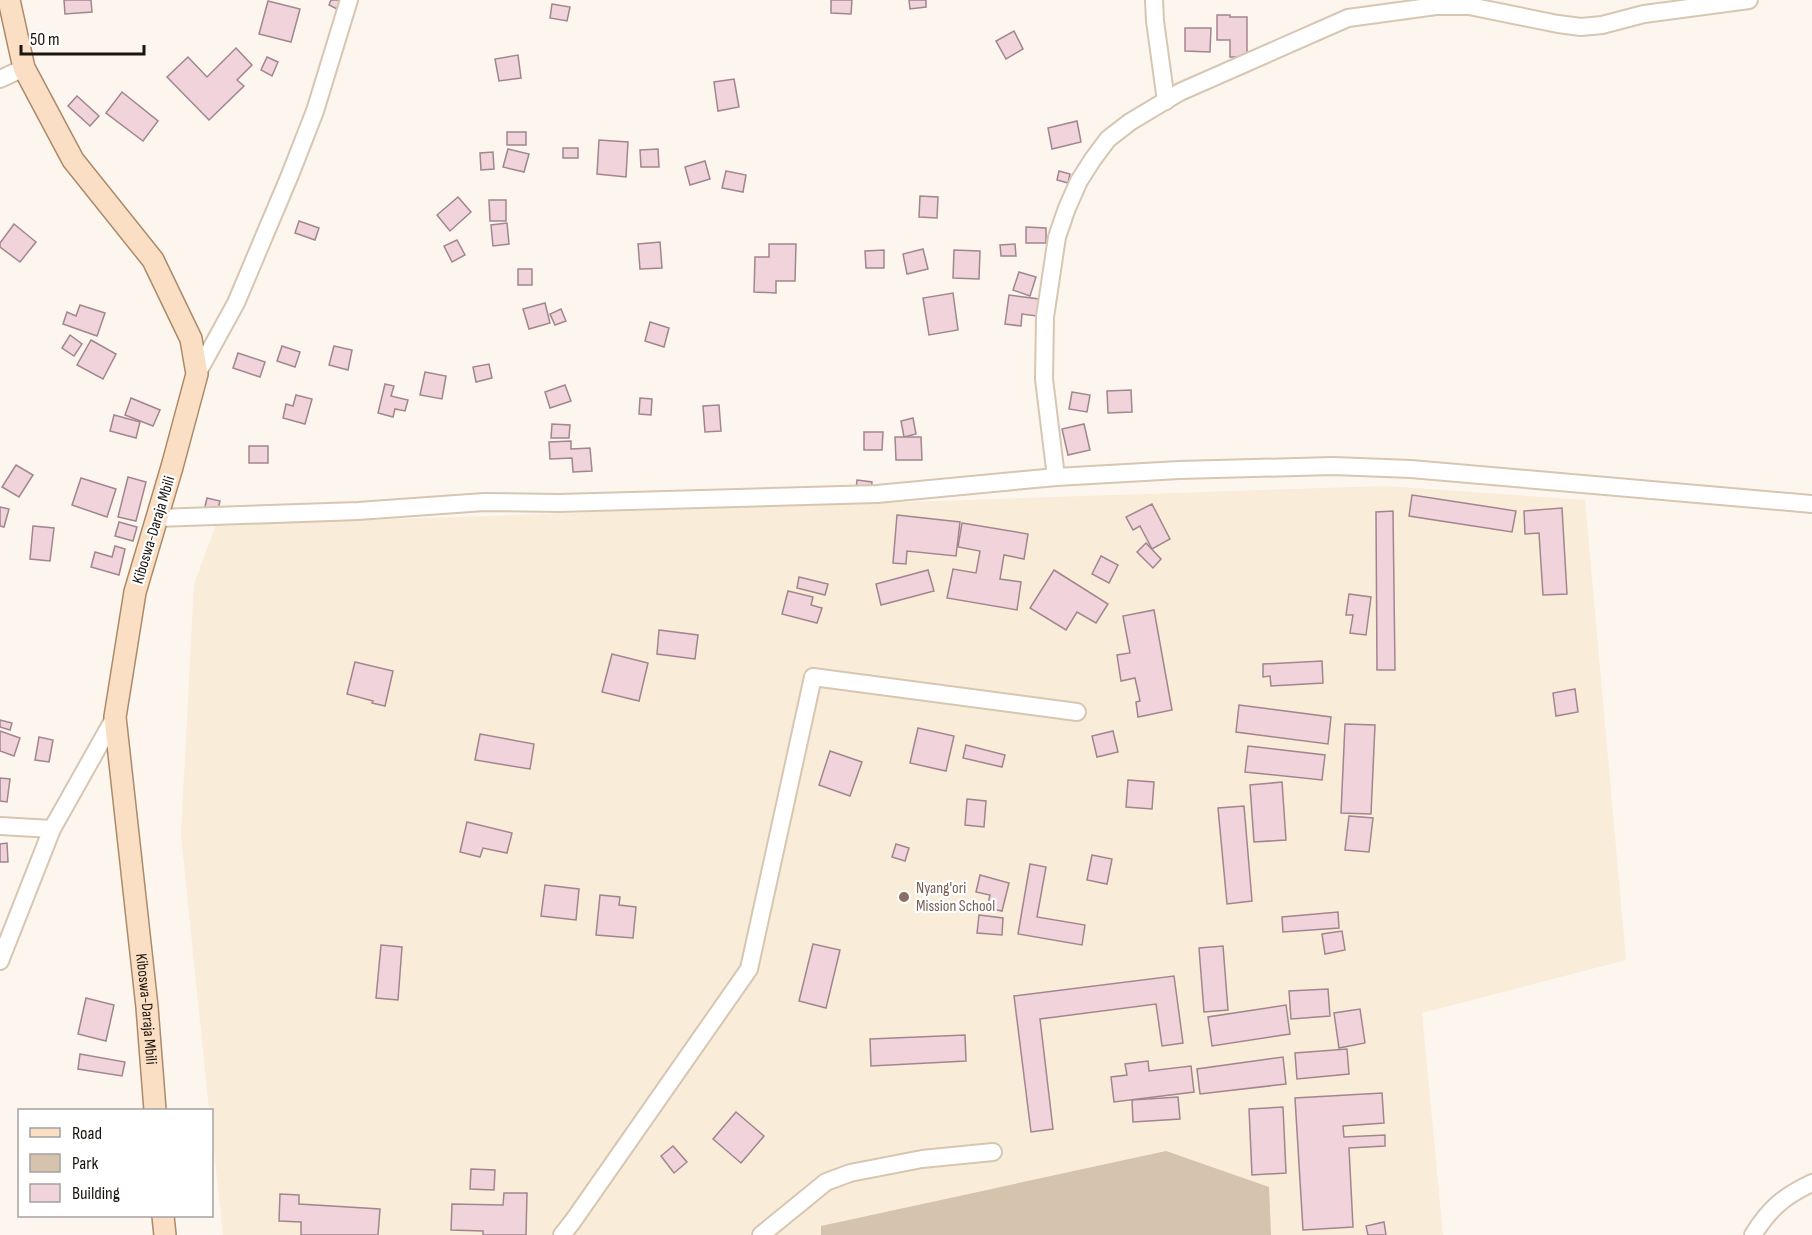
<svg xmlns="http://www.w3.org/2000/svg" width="1812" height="1235" font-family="'Sofia Sans Condensed',sans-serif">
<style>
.education{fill:#f9ecd8}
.green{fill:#d5c3ad}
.building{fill:#f0d3db;stroke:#a1868e;stroke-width:1.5}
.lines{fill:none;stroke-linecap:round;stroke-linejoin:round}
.minor-casing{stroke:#d7c6b1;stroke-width:20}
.major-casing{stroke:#ab8a6a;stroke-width:24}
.minor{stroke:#fff;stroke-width:16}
.major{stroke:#fbdfc4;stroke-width:21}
.education-dot{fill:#8d6e63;stroke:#fff;stroke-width:2}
.labels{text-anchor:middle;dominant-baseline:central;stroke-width:4.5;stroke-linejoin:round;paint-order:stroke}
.street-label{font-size:16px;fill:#1b150e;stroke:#fff}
.education-label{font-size:16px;fill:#785e54;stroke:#fff;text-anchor:start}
</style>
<rect width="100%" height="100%" fill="#fdf6ee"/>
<polygon class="education" points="1385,486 1585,500 1626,960 1422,1013 1443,1235 223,1235 212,1131 212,1110 209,1110 181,834 194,584 216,525"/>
<polygon class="green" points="1166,1151 1269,1187 1271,1235 821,1235 821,1226"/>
<g class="building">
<polygon points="64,0 91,0 92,12 65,14"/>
<polygon points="331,0 342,0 337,9 329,5"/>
<polygon points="831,0 852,0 851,14 831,13"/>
<polygon points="909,0 926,0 926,7 910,9"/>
<polygon points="268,1 300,9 291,42 259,34"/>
<polygon points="552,4 570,7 567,21 550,18"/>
<polygon points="1217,15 1230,15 1230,17 1247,17 1247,57 1230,57 1230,40 1217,40"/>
<polygon points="1185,28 1211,28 1210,52 1185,51"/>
<polygon points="1014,31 1023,49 1006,59 996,41"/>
<polygon points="236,48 252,65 237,80 244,86 209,120 167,77 188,57 207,77"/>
<polygon points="518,55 521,78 499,81 495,59"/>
<polygon points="267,57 278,62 272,76 261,70"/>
<polygon points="734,79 739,107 718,111 714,82"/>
<polygon points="122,92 158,121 143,141 106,113"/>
<polygon points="77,96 99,116 90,126 68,106"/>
<polygon points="1077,121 1081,142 1052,149 1048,128"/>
<rect x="507" y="132" width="19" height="13"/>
<polygon points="599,140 628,142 626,177 597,174"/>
<rect x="563" y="148" width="15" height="10"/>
<polygon points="508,149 529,154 524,172 503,167"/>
<polygon points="658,149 659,167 641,167 640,150"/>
<polygon points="493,152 494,169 481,170 480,153"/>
<polygon points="705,161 710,179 690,185 685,167"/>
<polygon points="726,171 746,175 743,192 722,188"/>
<polygon points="1059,171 1070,174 1068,183 1057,180"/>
<polygon points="920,196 938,197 937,218 919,217"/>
<polygon points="458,197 471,212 450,231 437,215"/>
<polygon points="489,200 506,200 506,221 490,221"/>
<polygon points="299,221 319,228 315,240 295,233"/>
<polygon points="507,223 509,244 493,246 491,225"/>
<polygon points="14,224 36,242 20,262 0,247 0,243"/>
<polygon points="1026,227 1046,228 1046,243 1026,243"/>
<polygon points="457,240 465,255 452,262 444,246"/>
<polygon points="660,242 662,268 640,269 638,244"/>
<polygon points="769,244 796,244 795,281 776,281 776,293 754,292 755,257 769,257"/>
<polygon points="1015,244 1016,256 1001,256 1000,245"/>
<polygon points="923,249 928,269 907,274 903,254"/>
<polygon points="884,250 884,268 866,268 865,251"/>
<polygon points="954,250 980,251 979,279 953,278"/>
<rect x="518" y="269" width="14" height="16"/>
<polygon points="1019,272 1036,277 1030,296 1013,290"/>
<polygon points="953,293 958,330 929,335 923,298"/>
<polygon points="1009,295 1039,299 1037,316 1022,314 1021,326 1005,324"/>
<polygon points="545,303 550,323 529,329 523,309"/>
<polygon points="80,305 105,313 97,336 63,324 67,312 76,316"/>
<polygon points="561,309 566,321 555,325 550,314"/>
<polygon points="650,322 669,328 664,347 645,341"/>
<polygon points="70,335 82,344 74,356 62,348"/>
<polygon points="91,340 116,354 103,379 77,365"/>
<polygon points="282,346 300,352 295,367 277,361"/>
<polygon points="334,346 352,350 348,370 329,365"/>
<polygon points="238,353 265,362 260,377 233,368"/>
<polygon points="489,364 492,378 476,382 473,367"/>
<polygon points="425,372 446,376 442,399 420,395"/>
<polygon points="385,384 394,386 391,396 408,400 405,411 395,409 393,417 378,413"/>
<polygon points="565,385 571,401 550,408 545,392"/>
<polygon points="1131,390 1132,412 1108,413 1107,391"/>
<polygon points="1072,392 1090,395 1087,412 1069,409"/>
<polygon points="296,395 312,399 305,424 283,418 286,404 293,406"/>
<polygon points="131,398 160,410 153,426 125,415"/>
<polygon points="640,398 652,399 651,415 639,414"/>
<polygon points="719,405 721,431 705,432 703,406"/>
<polygon points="114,415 140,422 136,438 110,431"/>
<polygon points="913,418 916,434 904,437 901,421"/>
<polygon points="552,424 570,425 569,438 551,438"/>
<polygon points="1084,424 1090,450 1068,455 1062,429"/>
<polygon points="864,432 883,432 882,450 864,450"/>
<polygon points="895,437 921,437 922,460 896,460"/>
<polygon points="571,441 571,449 590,448 592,471 573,472 572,458 550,459 549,442"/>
<rect x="249" y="446" width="19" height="17"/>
<polygon points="16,465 33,475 19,497 2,487"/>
<polygon points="128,477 146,482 136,521 118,517"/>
<polygon points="81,478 116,489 107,517 72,505"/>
<polygon points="857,480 872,482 871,492 856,490"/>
<polygon points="1412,495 1516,511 1512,532 1409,516"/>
<polygon points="207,498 220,501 217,514 204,511"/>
<polygon points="1152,504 1170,539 1152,549 1140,526 1133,530 1126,517"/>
<polygon points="0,507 9,509 4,527 0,526"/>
<polygon points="1562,508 1567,594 1543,595 1539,533 1525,534 1524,511"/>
<polygon points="1393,511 1395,670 1377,670 1376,512"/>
<polygon points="897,515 960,522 956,556 907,551 906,564 893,563"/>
<polygon points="119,522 137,527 133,541 115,536"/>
<polygon points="962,523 1028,534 1024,559 1004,555 1000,579 1021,582 1017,610 947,598 953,569 976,573 980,551 958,547"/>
<polygon points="33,526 54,528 50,561 30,559"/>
<polygon points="1146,543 1161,559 1153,568 1137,552"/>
<polygon points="115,546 125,549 119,575 91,567 95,552 112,557"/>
<polygon points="1101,556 1118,565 1109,583 1092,574"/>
<polygon points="928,570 934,591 881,605 876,584"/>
<polygon points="1054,570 1108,604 1096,623 1077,612 1066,630 1030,608"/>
<polygon points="799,577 828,584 825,595 797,588"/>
<polygon points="788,591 813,597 811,605 822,608 817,623 782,614"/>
<polygon points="1349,594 1371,597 1366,635 1350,633 1353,615 1346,615"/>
<polygon points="1154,610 1172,710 1138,717 1136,702 1140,701 1135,678 1121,681 1117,655 1130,653 1123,616"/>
<polygon points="659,630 698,635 695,659 657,654"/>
<polygon points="612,654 648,663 639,701 602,692"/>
<polygon points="1322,661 1323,683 1271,686 1270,676 1263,677 1263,664"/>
<polygon points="355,662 393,671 385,706 372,703 373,701 347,694"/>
<polygon points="1575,689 1578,712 1556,716 1553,693"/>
<polygon points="1239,705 1331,717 1328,744 1236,732"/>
<polygon points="0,720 12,723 10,730 0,727"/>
<polygon points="1345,724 1375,725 1371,814 1341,813"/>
<polygon points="918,728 954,736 946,771 910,763"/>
<polygon points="0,731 20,738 14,756 0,751"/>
<polygon points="1113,731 1118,752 1097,757 1092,736"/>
<polygon points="480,734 534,744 530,769 475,760"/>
<polygon points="39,737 53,740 49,762 35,760"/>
<polygon points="966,745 1005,755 1002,767 963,758"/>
<polygon points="1248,746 1325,755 1322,780 1245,772"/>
<polygon points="830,751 862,762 850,796 819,785"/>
<polygon points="0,778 10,779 7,802 0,801"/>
<polygon points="1128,780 1154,782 1152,809 1126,807"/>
<polygon points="1282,782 1286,840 1254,842 1250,785"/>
<polygon points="967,799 986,801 984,827 965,825"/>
<polygon points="1244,806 1252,901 1227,904 1218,808"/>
<polygon points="1349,816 1373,818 1369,852 1345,850"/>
<polygon points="467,822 512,833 507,853 483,848 480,857 460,852"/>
<polygon points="7,843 8,862 0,862 0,844"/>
<polygon points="896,844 909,848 905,861 892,857"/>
<polygon points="1092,855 1112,859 1107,884 1087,880"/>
<polygon points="1030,864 1046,867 1037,917 1085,925 1082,945 1018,934"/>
<polygon points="980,875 1009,883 1002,911 987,908 990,895 976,892"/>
<polygon points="545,885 579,889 576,920 541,916"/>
<polygon points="600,895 620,897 619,905 636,907 633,938 596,935"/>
<polygon points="1338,912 1339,928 1283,932 1282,917"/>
<polygon points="979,915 1003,918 1002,935 977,933"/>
<polygon points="1342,931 1345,950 1325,954 1322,934"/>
<polygon points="813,944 840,950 826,1008 799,1001"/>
<polygon points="381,945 402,947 398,1000 376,998"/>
<polygon points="1223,946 1228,1010 1204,1012 1199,948"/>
<polygon points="1174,976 1183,1043 1162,1046 1156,1004 1040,1019 1053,1129 1031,1132 1014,996"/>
<polygon points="1328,989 1330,1016 1291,1019 1289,991"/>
<polygon points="86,998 114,1005 106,1041 78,1034"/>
<polygon points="1286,1005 1290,1034 1212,1046 1208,1017"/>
<polygon points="1360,1009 1365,1043 1339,1048 1334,1013"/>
<polygon points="965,1035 966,1061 871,1066 870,1039"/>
<polygon points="1347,1049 1349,1074 1297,1079 1295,1053"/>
<polygon points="80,1054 125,1062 122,1076 78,1069"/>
<polygon points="1283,1057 1286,1084 1200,1094 1197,1069"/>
<polygon points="1148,1061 1149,1071 1191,1066 1194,1092 1114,1102 1111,1077 1127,1075 1125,1064"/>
<polygon points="1382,1093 1384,1123 1343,1126 1344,1137 1385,1135 1385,1146 1349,1148 1353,1227 1303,1230 1295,1098"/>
<polygon points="1178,1097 1180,1119 1133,1122 1132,1100"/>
<polygon points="1283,1107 1286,1173 1252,1175 1249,1109"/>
<polygon points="736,1112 764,1136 741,1163 713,1139"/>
<polygon points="673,1146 687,1162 674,1173 661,1156"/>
<polygon points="471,1169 495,1170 494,1190 470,1189"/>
<polygon points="504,1193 527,1193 526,1235 483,1235 483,1231 451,1230 452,1204 503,1205"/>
<polygon points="280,1194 299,1195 299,1204 380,1209 378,1235 301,1235 301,1222 279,1221"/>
<polygon points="1384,1222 1386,1235 1368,1235 1366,1226"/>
</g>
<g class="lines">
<defs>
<g id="minor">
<polyline points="1154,0 1155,21 1166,101"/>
<polyline points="0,79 24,68"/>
<polyline points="197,374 236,303 290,175 315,111 349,0"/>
<polyline points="1056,477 1044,379 1045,317 1057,237 1067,208 1079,181 1093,159 1108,139 1130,122 1180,92 1348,18 1436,6 1469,6 1558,24 1581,27 1602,25 1644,14 1749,0"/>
<polyline points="157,518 358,511 484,502 559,503 877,494 1056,477 1179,470 1333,466 1411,469 1812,504"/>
<polyline points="0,826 52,829"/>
<polyline points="0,961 52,829 115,717"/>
<polyline points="562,1235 573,1221 749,969 813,677 1077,712"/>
<polyline points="761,1235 826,1182 850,1173 922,1159 993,1152"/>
<path d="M1753,1235C1769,1209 1784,1196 1812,1183"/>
</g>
<g id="major">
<path id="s1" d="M9,0L24,68L73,160L153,260L191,339L197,374L172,467L135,592L115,717L147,1007L155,1110"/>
<polyline points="163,1216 165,1235"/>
</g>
</defs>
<use href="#minor" class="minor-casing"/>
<use href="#major" class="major-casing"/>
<use href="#minor" class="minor"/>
<use href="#major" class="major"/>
</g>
<circle class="education-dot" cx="904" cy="897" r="6"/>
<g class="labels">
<g class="street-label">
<text transform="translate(154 530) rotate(-73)">Kiboswa-Daraja Mbili</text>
<text stroke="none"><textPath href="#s1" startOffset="1072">Kiboswa-Daraja Mbili</textPath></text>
</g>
<g class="education-label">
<text x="916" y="888">Nyang'ori<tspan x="916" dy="18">Mission School</tspan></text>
</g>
</g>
<rect x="18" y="1109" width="195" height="108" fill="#ffffff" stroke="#a4a19f" stroke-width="1.5"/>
<rect x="30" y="1128" width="30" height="9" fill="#fbdfc4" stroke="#a4a19f" stroke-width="1.5"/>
<text x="72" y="1139" font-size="18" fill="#1b150e">Road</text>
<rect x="30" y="1154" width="30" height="18" fill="#d5c3ad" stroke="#a4a19f" stroke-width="1.5"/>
<text x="72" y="1169" font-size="18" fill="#1b150e">Park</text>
<rect x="30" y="1184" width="30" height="18" fill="#f0d3db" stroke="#a4a19f" stroke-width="1.5"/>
<text x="72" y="1199" font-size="18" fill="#1b150e">Building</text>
<path d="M21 45v9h123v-9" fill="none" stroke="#1b150e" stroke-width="3"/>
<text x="30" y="45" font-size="18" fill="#1b150e" stroke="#ffffff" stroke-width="4.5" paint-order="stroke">50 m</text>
</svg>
